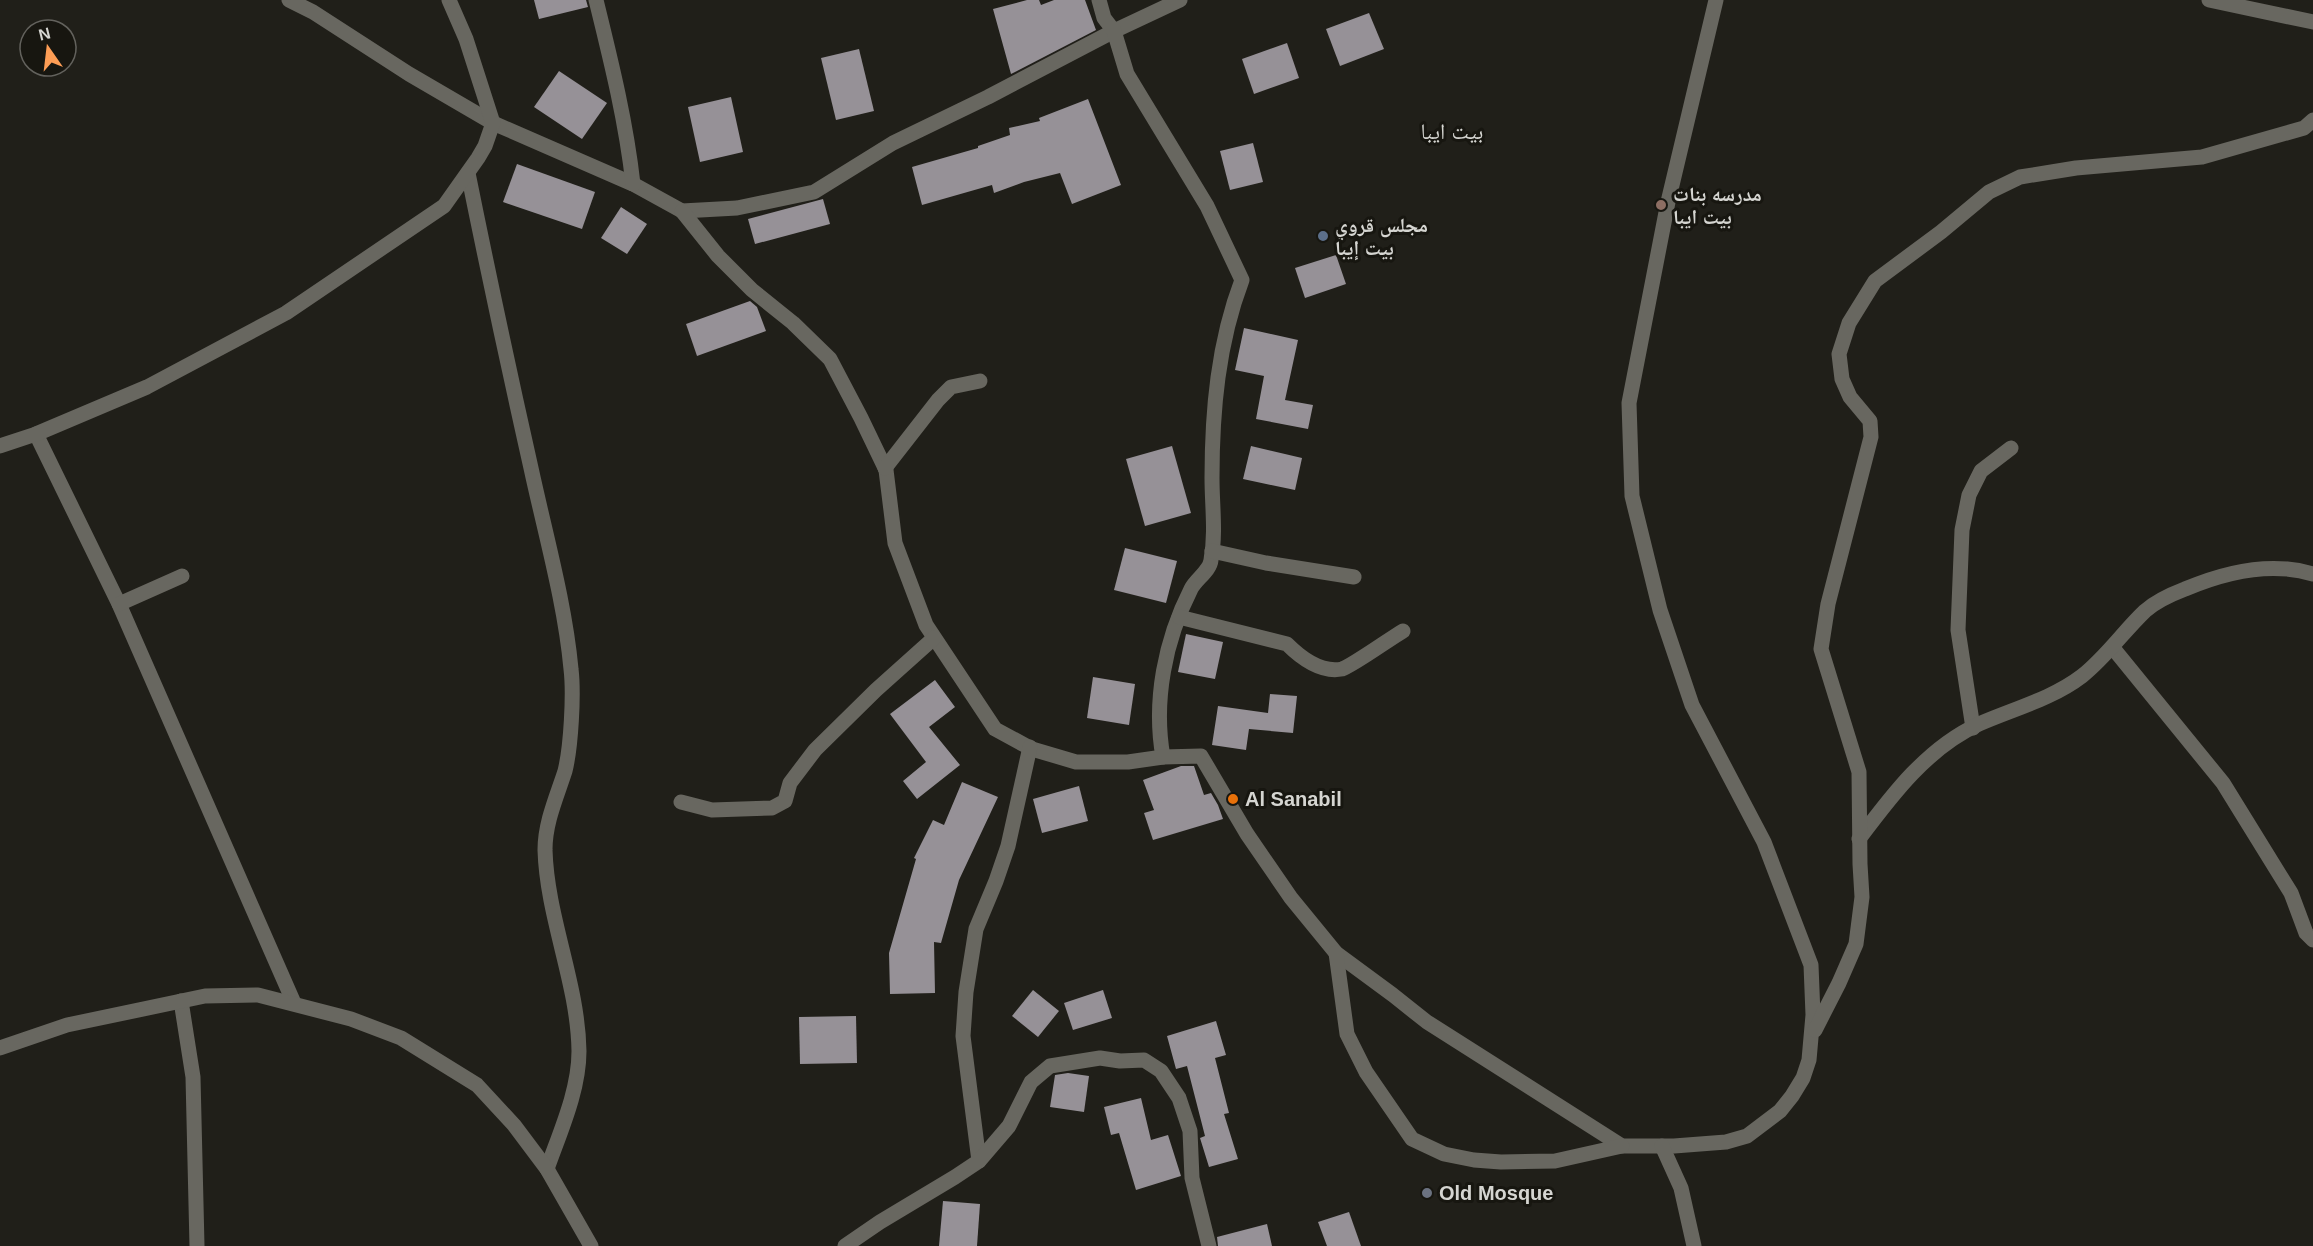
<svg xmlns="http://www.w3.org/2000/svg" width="2313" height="1246" font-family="Arial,'Noto Naskh Arabic',sans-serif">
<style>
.building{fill:#969197}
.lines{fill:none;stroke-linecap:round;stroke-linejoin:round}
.minor{stroke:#686760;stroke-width:15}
.education-dot{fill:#8d6e63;stroke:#171610;stroke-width:2}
.service-dot{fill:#5c6f8a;stroke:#171610;stroke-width:2}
.food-dot{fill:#e8710a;stroke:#171610;stroke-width:2}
.worship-dot{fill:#6b7280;stroke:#171610;stroke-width:2}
.labels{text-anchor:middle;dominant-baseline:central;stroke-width:6;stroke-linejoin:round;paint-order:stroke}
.poi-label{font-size:20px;font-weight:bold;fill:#d5d5d1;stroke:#171610;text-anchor:start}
.quarter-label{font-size:22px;fill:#d5d5d1;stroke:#171610}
</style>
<rect width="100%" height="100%" fill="#201f19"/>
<g class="building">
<polygon points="534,0 586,0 588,7 539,19"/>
<polygon points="1027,0 1039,0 1041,5 1054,0 1085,0 1096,30 1011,74 993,9"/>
<polygon points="1369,13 1384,49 1340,66 1326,29"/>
<polygon points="1287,43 1299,78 1254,94 1242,59"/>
<polygon points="859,49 874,111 836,120 821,58"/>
<polygon points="559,71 607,103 582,139 534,107"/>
<polygon points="731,97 743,152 700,162 688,107"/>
<polygon points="1088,99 1121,185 1072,204 1060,173 1024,182 994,193 992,185 922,205 912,167 978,148 978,146 1010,135 1009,128 1040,121 1039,118"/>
<polygon points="1253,143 1263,182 1230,190 1220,151"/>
<polygon points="517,164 595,192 582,229 503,202"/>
<polygon points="823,199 830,224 755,244 748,219"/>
<polygon points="621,207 647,224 627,254 601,238"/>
<polygon points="1336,255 1346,284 1305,298 1295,268"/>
<polygon points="750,301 757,307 766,331 697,356 686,324"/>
<polygon points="1244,328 1298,340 1285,400 1313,405 1308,429 1256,419 1264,376 1235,370"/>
<polygon points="1172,446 1191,513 1145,526 1126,459"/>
<polygon points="1251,446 1302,458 1295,490 1243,479"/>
<polygon points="1125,548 1177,561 1166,603 1114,590"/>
<polygon points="1186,634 1223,642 1215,679 1178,672"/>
<polygon points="1093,677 1135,684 1129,725 1087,718"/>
<polygon points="935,680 955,707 929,727 960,765 917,799 903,781 926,762 890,714"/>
<polygon points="1270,694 1297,696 1293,733 1249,729 1246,750 1212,745 1218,706 1268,713"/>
<polygon points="1181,766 1194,766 1204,795 1211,793 1218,805 1223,819 1153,840 1144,813 1154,810 1143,780"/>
<polygon points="962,782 998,797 959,880 941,943 934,942 935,993 890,994 889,953 916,859 914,858 933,820 944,825"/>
<polygon points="1079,786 1088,821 1042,833 1033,799"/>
<polygon points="1033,990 1059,1011 1038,1037 1012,1016"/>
<polygon points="1103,990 1112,1018 1073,1030 1064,1003"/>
<polygon points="856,1016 857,1063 800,1064 799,1017"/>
<polygon points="1216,1021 1226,1055 1215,1058 1229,1113 1224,1114 1238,1159 1209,1167 1200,1138 1205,1136 1187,1066 1176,1069 1167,1036"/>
<polygon points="1068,1073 1089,1076 1084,1112 1050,1107 1055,1075"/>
<polygon points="1141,1098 1151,1140 1168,1135 1181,1176 1136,1190 1119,1133 1111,1135 1104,1107"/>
<polygon points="943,1201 980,1204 977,1246 939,1246"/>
<polygon points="1349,1212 1361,1246 1327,1246 1318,1222"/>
<polygon points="1267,1224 1272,1246 1218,1246 1217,1237"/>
</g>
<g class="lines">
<g class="minor">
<polyline points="289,0 313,12 409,74 493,123 633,184 682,211 737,208 814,192 893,143 988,97 1114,31 1180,0"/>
<path d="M596,0C611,61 626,121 633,184"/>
<path d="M1099,0L1104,18L1114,31L1127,74L1207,206L1242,280C1218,343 1212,411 1212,478C1212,506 1216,532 1211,560C1210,571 1196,579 1191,589C1165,640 1153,701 1163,757"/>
<polyline points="2209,0 2313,22"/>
<path d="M468,173C488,272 509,370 531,468C545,533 565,603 571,669C574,694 571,747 565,771C557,796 545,822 545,850C547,918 578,983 579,1051C579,1091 560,1132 547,1169"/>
<polyline points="682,211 718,256 752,290 793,323 830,359 861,418 886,470 895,543 926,625 995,729 1032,749 1076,762 1128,762 1163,757 1201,756 1247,834 1291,898 1336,953 1393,995 1427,1022 1622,1146 1674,1146 1726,1142 1747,1136 1780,1111 1792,1096 1803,1078 1809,1060 1813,1015 1811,965 1764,842 1692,705 1660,610 1632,496 1629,403 1668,202 1716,0"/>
<polyline points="36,434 119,604 294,1003"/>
<polyline points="0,446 36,434 147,387 286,313 444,206 478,158 485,146 493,123 466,39 449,0"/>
<polyline points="885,468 938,400 951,387 980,381"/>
<polyline points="1212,551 1266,563 1354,577"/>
<polyline points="119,604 182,576"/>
<path d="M1179,617L1287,644C1300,657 1321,673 1342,669C1352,666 1391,638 1403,631"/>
<polyline points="2113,648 2223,783 2291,893 2306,933 2313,940"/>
<polyline points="1973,728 1958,630 1962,530 1969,495 1981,471 2011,448"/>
<polyline points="681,802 712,810 772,808 785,801 790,783 815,750 876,690 934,638"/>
<path d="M1859,839C1892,795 1927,748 1979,724C2013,709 2052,699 2082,676C2106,657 2123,632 2145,611C2156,601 2172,594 2185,589C2225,572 2270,561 2313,574"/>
<polyline points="1336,953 1347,1034 1366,1072 1412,1139 1444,1154 1474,1160 1501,1162 1555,1161 1622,1146"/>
<polyline points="181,1001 193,1077 197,1246"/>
<polyline points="1815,1030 1839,983 1856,944 1862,897 1860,864 1859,772 1821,649 1828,604 1871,437 1870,421 1850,397 1842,379 1839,354 1849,323 1875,281 1941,232 1989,192 2020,177 2076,168 2202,157 2304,128 2313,120"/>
<polyline points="0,1048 67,1025 205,996 258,995 351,1019 401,1038 477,1085 514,1125 547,1169 591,1246"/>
<polyline points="1662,1146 1681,1188 1694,1246"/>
<polyline points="979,1161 963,1036 966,992 976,929 996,881 1008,846 1030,747"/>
<polyline points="845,1246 880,1222 955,1177 979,1161 1009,1126 1031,1082 1050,1066 1100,1058 1120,1061 1144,1060 1161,1071 1179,1098 1190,1131 1192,1178 1209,1246"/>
</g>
</g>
<circle class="education-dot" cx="1661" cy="205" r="6"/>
<circle class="service-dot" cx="1323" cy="236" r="6"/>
<circle class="food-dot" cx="1233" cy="799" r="6"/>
<circle class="worship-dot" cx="1427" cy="1193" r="6"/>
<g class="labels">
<g class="poi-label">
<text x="1673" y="194">مدرسه بنات<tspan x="1673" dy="23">بيت ايبا</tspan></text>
<text x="1335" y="225">مجلس قروي<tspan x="1335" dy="23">بيت إيبا</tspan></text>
<text x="1245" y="799">Al Sanabil</text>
<text x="1439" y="1193">Old Mosque</text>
</g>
<g class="quarter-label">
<text x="1452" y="131">بيت ايبا</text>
</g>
</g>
<g transform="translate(48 48) rotate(346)"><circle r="28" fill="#171610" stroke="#63625d" stroke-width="1.5"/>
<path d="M0-4.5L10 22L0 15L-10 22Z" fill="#fd9d55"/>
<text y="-9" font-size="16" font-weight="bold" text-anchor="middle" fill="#d5d5d1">N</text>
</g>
</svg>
